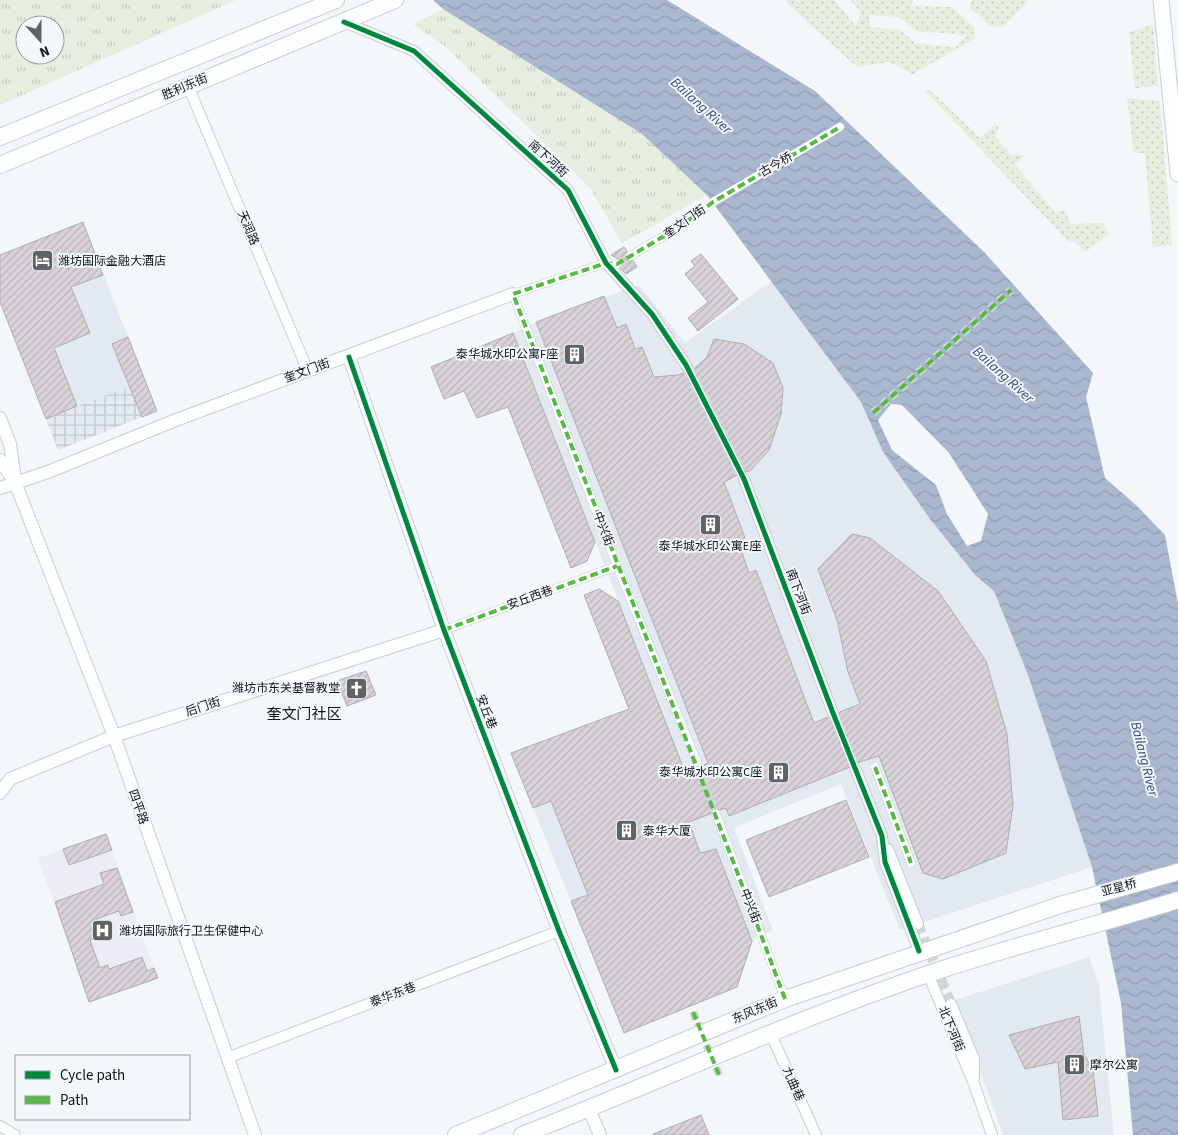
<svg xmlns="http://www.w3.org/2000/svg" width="1178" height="1135" font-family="'Source Sans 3','Noto Sans SC',sans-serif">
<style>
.built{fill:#e2e9f0}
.industrial{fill:url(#industrial-grid)}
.medical{fill:#ececf6}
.grass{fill:url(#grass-dots);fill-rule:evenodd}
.park{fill:url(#park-tufts);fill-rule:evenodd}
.water{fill:url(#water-waves);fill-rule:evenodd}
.building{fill:url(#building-hatch);stroke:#aeaeb0}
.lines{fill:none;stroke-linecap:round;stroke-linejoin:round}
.pedestrian-tunnel{stroke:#d2d5d8;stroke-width:8;stroke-dasharray:8 4;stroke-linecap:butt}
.minor-tunnel{stroke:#d2d5d8;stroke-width:10;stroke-dasharray:10 5;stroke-linecap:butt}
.tertiary-tunnel{stroke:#d2d5d8;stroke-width:12;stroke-dasharray:12 6;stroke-linecap:butt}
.pedestrian-casing{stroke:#cacdcf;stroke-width:9}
.minor-casing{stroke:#cacdcf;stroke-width:12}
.tertiary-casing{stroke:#cacdcf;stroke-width:14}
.secondary-casing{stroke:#cacdcf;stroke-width:17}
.primary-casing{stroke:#cacdcf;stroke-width:18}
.pedestrian{stroke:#fdfefe;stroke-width:8}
.minor{stroke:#fdfefe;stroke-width:10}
.tertiary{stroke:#fdfefe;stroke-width:12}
.secondary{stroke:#fdfefe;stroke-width:15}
.primary{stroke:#fdfefe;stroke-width:16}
.quiet{stroke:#58b947;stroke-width:4;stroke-dasharray:8 4;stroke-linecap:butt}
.cycleway-casing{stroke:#f2f7fc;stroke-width:8}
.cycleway{stroke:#00873e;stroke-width:5}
.labels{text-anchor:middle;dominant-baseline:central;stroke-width:4;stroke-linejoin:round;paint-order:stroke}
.street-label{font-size:12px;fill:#111314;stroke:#f2f7fc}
.poi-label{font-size:12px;fill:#111314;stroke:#f2f7fc;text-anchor:start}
.water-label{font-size:14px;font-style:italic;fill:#2f4876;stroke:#f2f7fc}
.quarter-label{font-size:15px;fill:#111314;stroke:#f2f7fc}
</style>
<defs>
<pattern id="industrial-grid" width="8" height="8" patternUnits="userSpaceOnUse" patternTransform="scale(1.25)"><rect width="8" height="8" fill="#e2e9f0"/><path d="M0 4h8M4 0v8" fill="none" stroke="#c1c7cd"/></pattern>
<pattern id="grass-dots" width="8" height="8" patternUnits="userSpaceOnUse" patternTransform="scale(1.25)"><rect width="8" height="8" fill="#e6eedf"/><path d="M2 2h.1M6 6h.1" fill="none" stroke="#c4cbbe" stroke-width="1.8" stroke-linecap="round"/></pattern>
<pattern id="park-tufts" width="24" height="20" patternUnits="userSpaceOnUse" patternTransform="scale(1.25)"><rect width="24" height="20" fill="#e6eedf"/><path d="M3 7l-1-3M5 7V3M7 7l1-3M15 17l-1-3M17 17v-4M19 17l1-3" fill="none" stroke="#c4cbbe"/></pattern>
<pattern id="water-waves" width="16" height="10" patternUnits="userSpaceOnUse" patternTransform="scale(1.25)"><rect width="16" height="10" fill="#a9b7cf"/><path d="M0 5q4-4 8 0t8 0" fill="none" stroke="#909cb1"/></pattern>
<pattern id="building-hatch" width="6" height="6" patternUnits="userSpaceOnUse" patternTransform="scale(1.25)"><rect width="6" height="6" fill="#d9d3d9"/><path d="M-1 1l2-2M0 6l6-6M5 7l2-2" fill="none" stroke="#b9b4b9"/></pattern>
</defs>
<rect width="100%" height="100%" fill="#f4f7fa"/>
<g class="built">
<polygon points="83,222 157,411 58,450 0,302 0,255"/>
<polygon points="772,281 861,402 883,452 930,519 976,576 994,591 1028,675 1092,867 900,930 841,784 734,828 773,930 752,941 737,987 624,1033 511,753 657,699 513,333 536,322 639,285 685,343"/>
<polygon points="1089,957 1099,985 1114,1135 1003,1135 955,1000"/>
</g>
<polygon class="industrial" points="129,386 142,417 58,450 46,419"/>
<polygon class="medical" points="106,834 158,978 89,1002 38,858"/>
<g class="grass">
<path d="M786,0H834L856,26L861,12L850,0H913L911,6L952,7L975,28L974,39L913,74L889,62L857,67L788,4ZM869,15L899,17L916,31L967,35L955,47L915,43L900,30L870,27Z"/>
<polygon points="972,0 1028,0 1028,1 1005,26 991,27 970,8"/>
<polygon points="1153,24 1158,86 1135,88 1129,32"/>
<polygon points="929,89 980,138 995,124 999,128 995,136 1011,155 1025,155 1015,165 1055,212 1066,211 1070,224 1103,223 1109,234 1085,252 1074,241 1068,241 925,91"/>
<polygon points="1127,98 1160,101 1172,245 1153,247 1145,153 1134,153"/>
</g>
<g class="park">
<path d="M0,0H236L0,105ZM25,25H55V55H25Z"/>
<polygon points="443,9 642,134 707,195 622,243 590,188 446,47 413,24"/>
</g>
<path class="water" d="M433,0H667L815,91L984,252L1093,373L1086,397L1105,478L1136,505L1165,535L1178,604V1135H1133L1121,1003L1092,867L1028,675L994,591L976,576L930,519L883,452L861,402L707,195L642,134L443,9ZM891,404L902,405L949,453L988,514L981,541L967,546L947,514L936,485L892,450L878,420Z"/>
<g class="building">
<polygon points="83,222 103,275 71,287 90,333 54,348 77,406 46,419 0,302 0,255"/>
<polygon points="624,247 627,251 625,259 633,261 637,267 626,274 620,268 622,261 611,255"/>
<polygon points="701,254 738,299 698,331 688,318 708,302 685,274 695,266 691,261"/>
<polygon points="604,296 617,328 626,324 635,349 642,347 654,377 678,375 694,369 707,357 714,339 744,344 773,363 783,388 781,414 769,450 750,471 741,473 724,482 745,538 738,541 749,573 756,570 814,723 828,717 836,719 840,712 860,704 848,672 837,620 818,569 852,534 870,538 938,591 986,661 1007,734 1013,805 1006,853 943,879 923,873 879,756 853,764 850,767 739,812 729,816 726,808 720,810 715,809 710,814 689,822 700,853 716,849 752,941 737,987 624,1033 571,901 588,895 551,801 533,808 511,753 629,709 584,595 599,589 618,601 685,772 708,763 536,322"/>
<polygon points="513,333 595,542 587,561 571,568 508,407 477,418 464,391 444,399 431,367"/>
<polygon points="128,337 157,411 142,417 112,344"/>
<polygon points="366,671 376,695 347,706 337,681"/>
<polygon points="846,800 869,857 769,897 746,840"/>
<polygon points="106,834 112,850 69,865 63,849"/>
<polygon points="117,868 133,912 121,916 119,911 96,919 101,936 90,940 100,968 108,965 109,969 142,957 147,971 154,968 158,978 89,1002 55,902 104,884 100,873"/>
<polygon points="1079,1016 1084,1055 1093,1069 1098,1116 1063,1120 1058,1062 1025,1069 1009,1035"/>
<polygon points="701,1115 709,1135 653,1135 653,1134"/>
</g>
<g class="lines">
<g class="pedestrian-tunnel">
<polyline points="617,264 630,256"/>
<polyline points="873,413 1011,290"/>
<polyline points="697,762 716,814"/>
<polyline points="693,1012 720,1077"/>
</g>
<g class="minor-tunnel">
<polyline points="833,713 856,770"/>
<polyline points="918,924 951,1004"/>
</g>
<polyline class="tertiary-tunnel" points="686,365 744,479"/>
<defs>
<g id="pedestrian">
<polyline points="630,256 681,226 713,202 840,127"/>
<polyline points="617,264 606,263 513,294 617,566 697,762"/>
<polyline points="444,630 617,566"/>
<polyline points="875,767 911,863"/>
<polyline points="716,814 785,999"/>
</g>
<g id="minor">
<polyline points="344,22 414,51 568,190 606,263 652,314 686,365"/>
<polyline points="188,86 308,371"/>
<polyline points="744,479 833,713"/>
<polyline points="856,770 882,836 885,862 919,951"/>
<polyline points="888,849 918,924"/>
<polyline points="928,974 974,1084 992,1135"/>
<polyline points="951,1004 974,1059 974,1078"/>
<polyline points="770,1032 816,1135"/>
<polyline points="227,1058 559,931"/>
<polyline points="0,1126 15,1135"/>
</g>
<g id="tertiary">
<polyline points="349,357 444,630 559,931 616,1070"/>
<polyline points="0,418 10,444 15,480"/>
<polyline points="0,460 15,482 114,736 255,1135"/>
<polyline points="0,488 48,472 176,420 513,294"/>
<polyline points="0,793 10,779 114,736 444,630"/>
<polyline points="589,1109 600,1135"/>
</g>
<polyline id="secondary" points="1161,0 1178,174"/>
<g id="primary">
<polyline points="0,137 336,0"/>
<polyline points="0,165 395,0"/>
<polyline points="456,1135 785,999 1060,905 1178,872"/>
<path d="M522,1135C658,1082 790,1021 928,974C1011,946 1095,926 1178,900"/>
</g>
</defs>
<use href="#pedestrian" class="pedestrian-casing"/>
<use href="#minor" class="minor-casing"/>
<use href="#tertiary" class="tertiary-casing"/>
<use href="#secondary" class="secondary-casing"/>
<use href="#primary" class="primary-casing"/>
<use href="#pedestrian" class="pedestrian"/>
<use href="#minor" class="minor"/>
<use href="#tertiary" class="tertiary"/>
<use href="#secondary" class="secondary"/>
<use href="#primary" class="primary"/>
<g class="quiet">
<polyline points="873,413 1011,290"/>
<polyline points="444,630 617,566"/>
<polyline points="875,767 911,863"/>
<path d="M785,999C697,763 603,529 513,294L606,263L617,264L681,226L713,202L840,127"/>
<polyline points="693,1012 720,1077"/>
</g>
<defs>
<g id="cycleway">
<polyline points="344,22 414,51 568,190 606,263 652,314 686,365 744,479 833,713 882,836 885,862 919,951"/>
<polyline points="349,357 444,630 559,931 616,1070"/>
</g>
</defs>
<use href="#cycleway" class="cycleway-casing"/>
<use href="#cycleway" class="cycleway"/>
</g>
<defs>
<symbol id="hotel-square" viewBox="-11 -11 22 22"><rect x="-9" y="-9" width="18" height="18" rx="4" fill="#606364" stroke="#f2f7fc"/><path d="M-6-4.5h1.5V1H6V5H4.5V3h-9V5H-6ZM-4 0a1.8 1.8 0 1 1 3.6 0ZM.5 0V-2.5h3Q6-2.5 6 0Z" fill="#fff"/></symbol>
<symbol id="building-square" viewBox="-11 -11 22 22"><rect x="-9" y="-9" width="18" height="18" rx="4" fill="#606364" stroke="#f2f7fc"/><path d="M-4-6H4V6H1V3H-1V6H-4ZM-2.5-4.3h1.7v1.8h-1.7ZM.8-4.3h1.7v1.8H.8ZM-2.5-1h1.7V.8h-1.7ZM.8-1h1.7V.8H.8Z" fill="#fff"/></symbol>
<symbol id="church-square" viewBox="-11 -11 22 22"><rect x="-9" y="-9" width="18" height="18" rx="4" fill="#606364" stroke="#f2f7fc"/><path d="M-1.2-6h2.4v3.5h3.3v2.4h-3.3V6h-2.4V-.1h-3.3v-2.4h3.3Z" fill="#fff"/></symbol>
<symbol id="hospital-square" viewBox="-11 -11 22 22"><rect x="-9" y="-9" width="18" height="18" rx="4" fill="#606364" stroke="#f2f7fc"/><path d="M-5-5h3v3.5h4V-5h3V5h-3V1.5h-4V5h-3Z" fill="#fff"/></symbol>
</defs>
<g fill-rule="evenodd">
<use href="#hotel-square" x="30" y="248" width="25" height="25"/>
<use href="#building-square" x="562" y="342" width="25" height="25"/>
<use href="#building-square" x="698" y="512" width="25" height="25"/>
<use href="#church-square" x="344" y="676" width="25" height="25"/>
<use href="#building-square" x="766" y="760" width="25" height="25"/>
<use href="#building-square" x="614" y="818" width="25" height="25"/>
<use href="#hospital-square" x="90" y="918" width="25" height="25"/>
<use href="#building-square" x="1062" y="1052" width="25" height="25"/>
</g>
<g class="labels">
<g class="street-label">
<text transform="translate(185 87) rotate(-23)">胜利东街</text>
<text transform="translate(548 159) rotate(42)">南下河街</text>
<text transform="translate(776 165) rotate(-30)">古今桥</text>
<text transform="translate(685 222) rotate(-35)">奎文门街</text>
<text transform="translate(248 228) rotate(67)">天润路</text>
<text transform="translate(307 371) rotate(-20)">奎文门街</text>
<text transform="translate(603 529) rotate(69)">中兴街</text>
<text transform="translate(798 592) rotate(69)">南下河街</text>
<text transform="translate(530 598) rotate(-20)">安丘西巷</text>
<text transform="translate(203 707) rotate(-18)">后门街</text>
<text transform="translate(486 712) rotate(69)">安丘巷</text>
<text transform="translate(138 807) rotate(71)">四平路</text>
<text transform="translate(1119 888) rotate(-15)">亚星桥</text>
<text transform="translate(750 906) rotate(69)">中兴街</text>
<text transform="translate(393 995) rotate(-21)">泰华东巷</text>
<text transform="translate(755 1011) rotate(-23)">东风东街</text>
<text transform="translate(951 1029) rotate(67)">北下河街</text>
<text transform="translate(793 1084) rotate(66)">九曲巷</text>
</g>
<g class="poi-label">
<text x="58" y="261">潍坊国际金融大酒店</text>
<text x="558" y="354" text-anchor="end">泰华城水印公寓F座</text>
<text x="710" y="546" text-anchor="middle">泰华城水印公寓E座</text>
<text x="340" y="688" text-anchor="end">潍坊市东关基督教堂</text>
<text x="762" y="772" text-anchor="end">泰华城水印公寓C座</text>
<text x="643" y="831">泰华大厦</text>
<text x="119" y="931">潍坊国际旅行卫生保健中心</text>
<text x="1090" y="1065">摩尔公寓</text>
</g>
<g class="water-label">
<text transform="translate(701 106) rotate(42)">Bailang River</text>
<text transform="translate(1003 375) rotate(42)">Bailang River</text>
<text transform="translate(1144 759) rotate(76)">Bailang River</text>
</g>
<g class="quarter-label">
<text x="304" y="714">奎文门社区</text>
</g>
</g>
<rect x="15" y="1055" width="175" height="65" fill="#f2f7fc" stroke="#989c9f"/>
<rect x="25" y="1071" width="25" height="8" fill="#00873e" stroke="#989c9f"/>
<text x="60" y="1080" font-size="15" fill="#111314">Cycle path</text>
<rect x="25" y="1096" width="25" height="8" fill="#58b947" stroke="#989c9f"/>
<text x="60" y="1105" font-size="15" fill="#111314">Path</text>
<g transform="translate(40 40) rotate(159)"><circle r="24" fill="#f2f7fc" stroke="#989c9f"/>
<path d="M0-4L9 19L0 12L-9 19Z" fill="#606364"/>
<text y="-8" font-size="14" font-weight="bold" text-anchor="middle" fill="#111314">N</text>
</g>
</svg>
